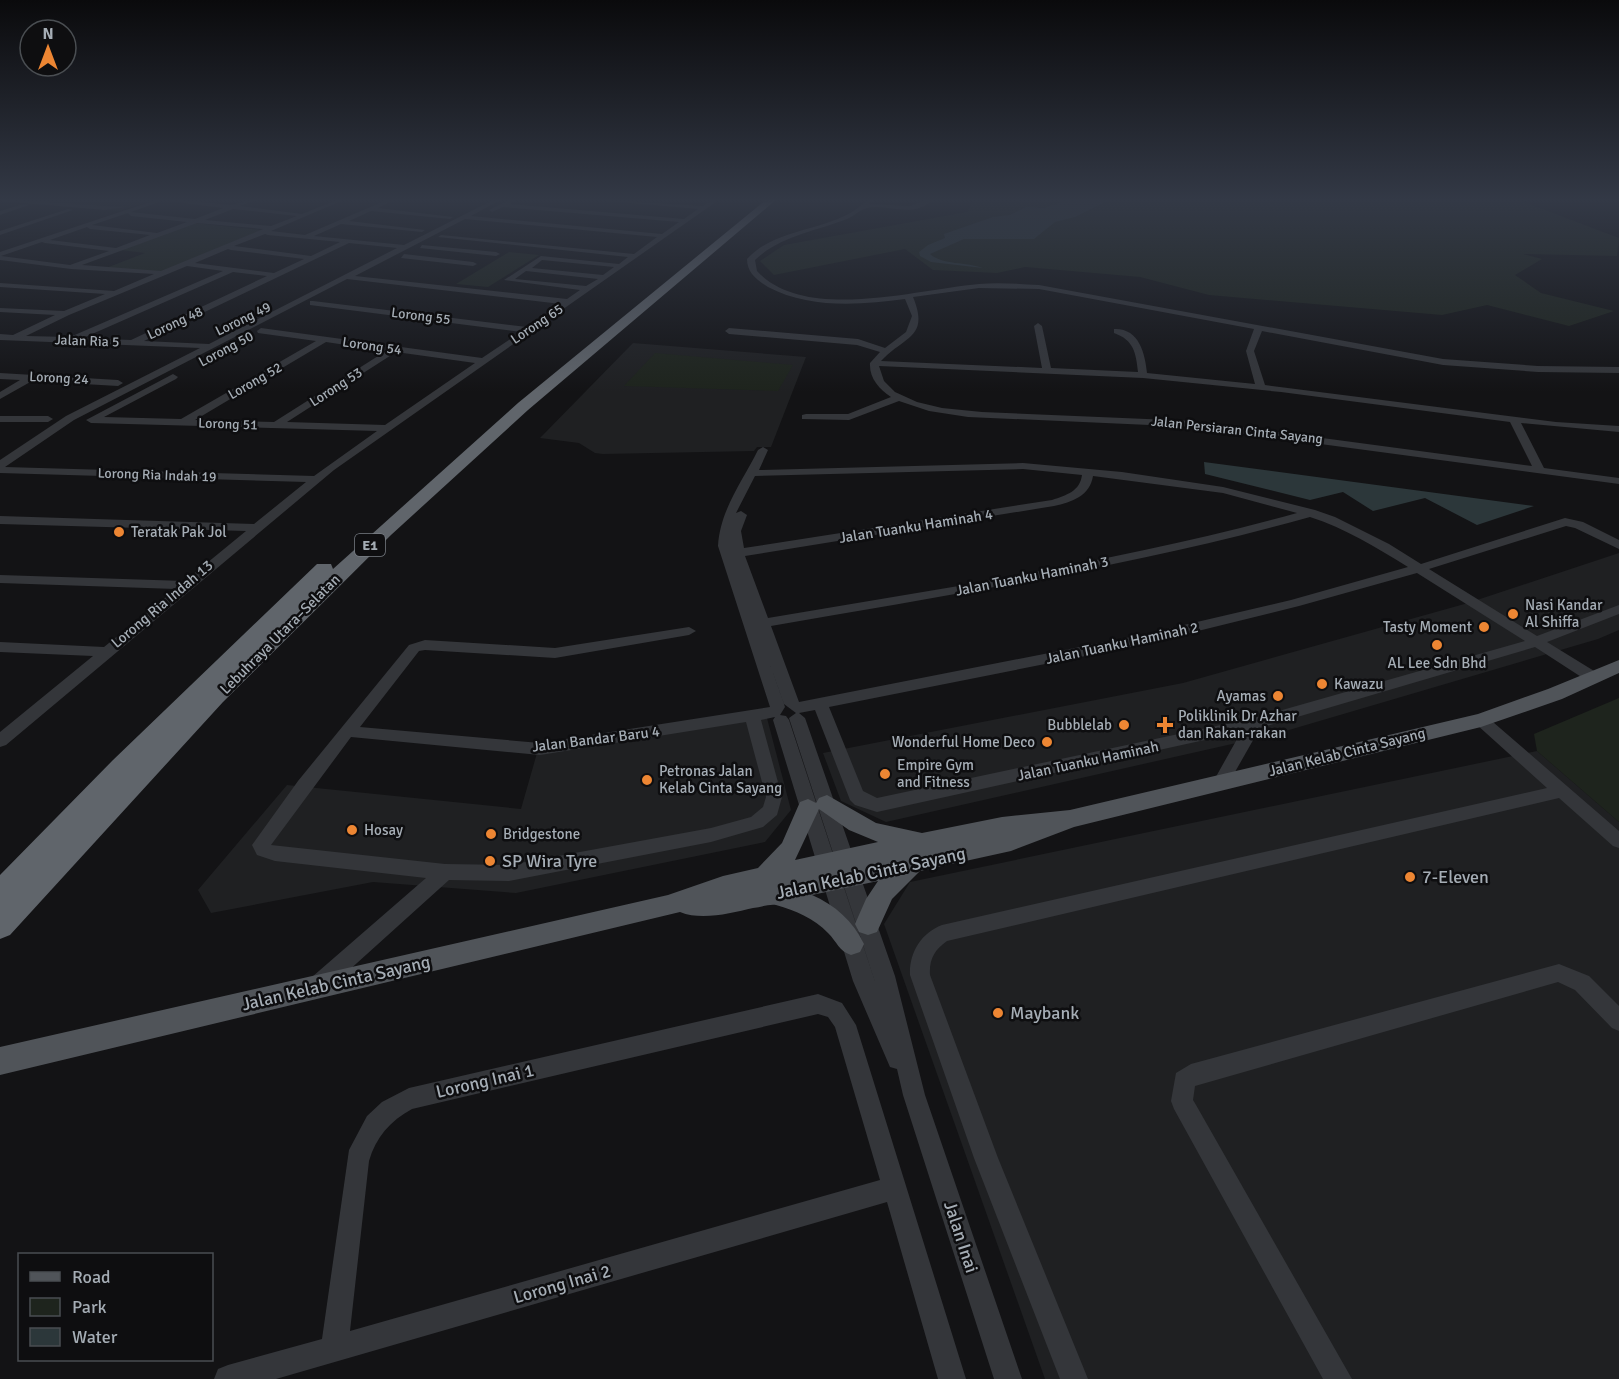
<svg xmlns="http://www.w3.org/2000/svg" width="1619" height="1379" font-family="Signika,sans-serif">
<style>
.built{fill:#1f2022}
.green{fill:#1e241d}
.water{fill:#2c373a}
.lines{fill:none;stroke-linecap:round;stroke-linejoin:round}
.minor{fill:#34363a;fill-rule:evenodd}
.major{fill:#505459;fill-rule:evenodd}
.highway{fill:#60656b;fill-rule:evenodd}
.poi-dot{fill:#ed8633;stroke:#0e0e10;stroke-width:2}
.labels{text-anchor:middle;dominant-baseline:central;stroke-width:5;stroke-linejoin:round;paint-order:stroke}
.far-street-label{font-size:14px;fill:#a5adb5;stroke:#0e0e10}
.shield{fill:#0e0e10;stroke:#787d84;stroke-width:1.5}
.shield-label{font-size:14px;font-weight:bold;fill:#a5adb5}
.street-label{font-size:15px;fill:#a5adb5;stroke:#0e0e10}
.poi-label{font-size:15px;fill:#a5adb5;stroke:#0e0e10;text-anchor:start}
.near-poi-label{font-size:18px;fill:#a5adb5;stroke:#0e0e10;text-anchor:start}
.near-street-label{font-size:18px;fill:#a5adb5;stroke:#0e0e10}
</style>
<rect width="100%" height="100%" fill="#131315"/>
<g class="built">
<polygon points="0,199 157,199 119,211"/>
<polygon points="633,343 806,357 771,447 757,447 754,451 603,454 595,453 579,443 540,438"/>
<polygon points="1619,553 1619,630 1598,639 1272,735 886,822 841,801 823,753 1183,683 1468,603"/>
<polygon points="767,718 791,810 765,842 516,893 373,882 211,913 198,890 287,785 521,809 537,753"/>
<polygon points="1537,751 1619,822 1619,1379 1045,1379 884,924 910,882"/>
</g>
<g class="green">
<polygon points="975,199 1516,199 1619,238 1617,256 1523,254 1542,259 1515,275 1541,293 1614,311 1569,326 1487,305 1442,315 1209,295 1140,277 1025,267 997,273 933,270 905,249 774,275 760,261 784,245 967,212"/>
<polygon points="194,223 262,230 161,272 106,268 145,253 120,250"/>
<polygon points="509,252 539,255 488,287 456,284"/>
<polygon points="655,353 793,365 778,391 624,386"/>
<polygon points="1619,698 1619,822 1537,751 1534,734"/>
</g>
<g class="water">
<path d="M1054,199H1111L1075,217L1055,222L1034,239H964L930,254C942,265 967,262 983,268L931,262L920,256L919,252L928,245L945,238L944,234L993,217L1010,215L1026,207L1044,208L1062,202Z"/>
<polygon points="1204,462 1534,506 1477,525 1425,498 1373,511 1343,492 1310,500 1205,474"/>
</g>
<g class="lines">
<g class="minor">
<polygon points="0,199 105,206 125,207 105,210 0,201"/>
<path d="M159,199H167L131,212L195,219L223,208L168,201L171,199L231,205L257,199L240,206L302,214L339,199H346L271,231L305,235L389,199H396L378,208L453,217L450,219L371,211L349,221L425,230L422,232L341,224L314,236L404,245L495,199H502L471,216L662,234L679,222L503,207L492,212L489,210L511,199H518L510,204L684,219L698,209L586,199L703,206L714,199H720L334,470L6,745L0,747V732L93,656L0,652V642L104,647L176,589L0,583V575L185,581L246,531L0,524V516L254,524L306,482L0,473V460L66,416L200,348L0,340V334L13,335L55,315L0,312V308L64,311L105,294L0,287V283L114,291L154,274L71,269L0,260V252ZM233,209L297,216L271,226L205,220ZM128,213L131,216L187,222L157,233L92,225ZM465,219L657,237L634,254L441,235L438,237L628,257L619,264L541,256L504,280L580,290L567,299L355,276ZM197,223L263,229L161,271L82,265ZM87,227L90,229L150,235L116,248L50,240ZM265,234L268,235L340,242L311,256L234,246ZM42,242L45,243L109,251L70,265L1,256ZM349,243L397,248L209,344L144,341ZM228,249L231,250L304,259L274,273L195,263ZM542,260L614,267L603,275L532,268ZM187,266L223,271L70,337L26,336L69,315ZM526,271L598,279L586,286L515,279ZM233,272L267,276L131,340L83,338ZM347,279L561,304L527,327L313,301H310V305L521,332L482,358L261,328L257,331L258,333L316,341L181,419L104,417L176,379L178,377L173,374L86,420L91,423L377,431L314,476L5,467L74,420ZM326,342L386,351L274,422L195,420ZM396,352L475,363L385,425L287,422Z"/>
<path d="M868,199H874L869,204L910,206L928,199H934C912,220 889,203 867,208C861,209 854,216 847,219C816,231 780,236 755,260L757,271C805,323 918,289 979,284C999,282 1019,284 1039,285L1443,359L1538,366L1619,367V373L1538,372L1443,365L1262,331L1254,351L1265,385L1556,422L1619,426V432L1521,423L1544,468L1619,478V484L1194,427L968,417L929,411L899,401L849,420L802,419V415L806,414H848L891,397C879,389 869,378 870,363L880,352L857,345L729,334L725,331L729,328L858,339L885,348L906,332L912,316L905,299C861,305 809,309 768,287C757,280 747,273 747,259C779,224 837,233 868,199ZM979,288L1039,289L1254,329L1246,351L1255,384L1147,373C1145,353 1139,328 1114,329V333C1134,340 1136,353 1138,372L1051,368L1042,326L1038,323L1034,326L1042,368L881,361C904,336 930,338 913,297ZM879,366L1143,378L1281,392L1510,422L1532,466L1194,421L982,412L942,408L917,402L895,392L884,381Z"/>
<polygon points="24,204 29,205 0,215 0,211"/>
<polygon points="68,209 73,210 0,235 0,231"/>
<polygon points="422,245 496,252 500,254 496,256 420,248"/>
<polygon points="404,254 473,262 477,264 473,266 401,258"/>
<polygon points="0,373 118,380 123,383 118,386 32,381 0,399 0,392 20,380 0,379"/>
<polygon points="0,416 48,416 53,419 48,422 0,422"/>
<path d="M763,447L768,450L759,470L1023,463L1122,472L1223,487L1315,510L1335,517L1389,544L1421,564L1565,518L1583,522L1619,540V549L1575,528L1566,526L1429,569L1537,636L1619,605V614L1547,642L1599,674L1601,678L1599,682H1589L1535,647L1260,728L1227,786H1215L1213,782L1241,732L877,812L855,805L850,800L815,710L799,713L805,718L895,976L925,1095L1022,1379H994L903,1095L897,1069L890,1067L853,981L773,720L775,717L761,720L782,797L777,815L763,827L711,842L509,881L449,880L326,991L319,993L312,991L309,984L312,977L426,878L275,861L257,855L252,845L298,781L409,645L425,640L555,648L689,627L696,631L689,635L555,658L425,650L419,651L360,727L540,743L770,707L718,546C720,510 742,482 758,450ZM1023,469L1082,475C1080,491 1067,495 1052,500L744,548L741,531L747,515L741,511L736,513L755,476ZM1093,476L1223,493L1297,513C1123,561 945,588 768,618L745,556L1054,506C1072,502 1090,496 1093,476ZM1310,517C1345,528 1377,548 1408,567L1291,600L1141,635L799,702L771,626C952,594 1132,567 1310,517ZM1417,573L1525,641L1254,718L877,798L863,791L829,707L1141,645L1299,606ZM764,647L784,704L796,713L789,718L879,994L789,720L786,716L780,715L785,707ZM746,722L766,797L763,807L751,817L711,828L509,865L445,864L271,845L351,737L540,755Z"/>
<path d="M1481,715L1486,716L1619,831V848L1613,846L1559,798L947,941C934,950 929,960 930,975L998,1158L1088,1379H1060L974,1158L910,975C909,953 921,933 942,925L1547,788L1476,724L1473,720Z"/>
<polygon points="1559,964 1589,976 1619,1006 1619,1031 1612,1028 1575,990 1558,982 1195,1086 1193,1100 1196,1105 1352,1379 1323,1379 1174,1109 1171,1101 1176,1073 1191,1064"/>
<path d="M818,994L842,1003L856,1025L966,1379H938L887,1202L276,1379H214L218,1369L228,1365L322,1339L349,1150L367,1116L382,1102L409,1088ZM818,1014L828,1017L835,1027L880,1180L350,1331L369,1161C376,1137 390,1121 412,1109Z"/>
</g>
<path class="major" d="M1619,660V673L1562,699L1481,727L1074,827L1011,851L920,871L892,899L877,932L868,935L859,932L855,924L866,899L878,881L812,895C835,905 853,921 864,944L860,952L851,955C839,951 837,942 828,933C814,918 796,911 776,905C769,904 761,907 753,908C731,913 702,921 680,912L0,1075V1047L668,895L723,876L758,868L782,843L800,802L808,799L816,803L819,798L827,795L876,823L922,833L1002,817L1070,810L1478,714L1548,689ZM819,809L849,830L878,842L795,860Z"/>
<polygon class="highway" points="767,199 777,199 528,410 391,535 223,702 10,935 0,939 0,875 113,760 317,564 331,564 333,569 518,403"/>
</g>
<linearGradient id="sky" x2="0" y2="1"><stop stop-color="#0a0a0c"/><stop offset="0.51" stop-color="#333946"/><stop offset="1" stop-color="#333946" stop-opacity="0"/></linearGradient>
<rect width="1619" height="392" fill="url(#sky)"/>
<g class="poi-dot">
<circle cx="119" cy="532" r="6"/>
<circle cx="1513" cy="614" r="6"/>
<circle cx="1484" cy="627" r="6"/>
<circle cx="1437" cy="645" r="6"/>
<circle cx="1322" cy="684" r="6"/>
<circle cx="1278" cy="696" r="6"/>
<circle cx="1124" cy="725" r="6"/>
<path d="M1162 716h6v6h6v6h-6v6h-6v-6h-6v-6h6z"/>
<circle cx="1047" cy="742" r="6"/>
<circle cx="885" cy="774" r="6"/>
<circle cx="647" cy="780" r="6"/>
<circle cx="352" cy="830" r="6"/>
<circle cx="491" cy="834" r="6"/>
<circle cx="490" cy="861" r="6"/>
<circle cx="1410" cy="877" r="6"/>
<circle cx="998" cy="1013" r="6"/>
</g>
<g class="labels">
<g class="far-street-label">
<text transform="translate(421 316) rotate(7)">Lorong 55</text>
<text transform="translate(243 319) rotate(-26)">Lorong 49</text>
<text transform="translate(175 323) rotate(-25)">Lorong 48</text>
<text transform="translate(537 324) rotate(-34)">Lorong 65</text>
<text transform="translate(87 341) rotate(2)">Jalan Ria 5</text>
<text transform="translate(372 346) rotate(8)">Lorong 54</text>
<text transform="translate(226 349) rotate(-28)">Lorong 50</text>
<text transform="translate(59 378) rotate(3)">Lorong 24</text>
<text transform="translate(255 381) rotate(-30)">Lorong 52</text>
<text transform="translate(336 387) rotate(-33)">Lorong 53</text>
<text transform="translate(228 424) rotate(2)">Lorong 51</text>
<text transform="translate(1237 430) rotate(6)">Jalan Persiaran Cinta Sayang</text>
<text transform="translate(157 475) rotate(2)">Lorong Ria Indah 19</text>
</g>
<rect class="shield" x="355" y="534" width="30" height="22" rx="4.5"/>
<g class="shield-label">
<text x="370" y="545">E1</text>
</g>
<g class="street-label">
<text transform="translate(916 526) rotate(-9)">Jalan Tuanku Haminah 4</text>
<text transform="translate(1032 576) rotate(-11)">Jalan Tuanku Haminah 3</text>
<text transform="translate(162 604) rotate(-40)">Lorong Ria Indah 13</text>
<text transform="translate(280 634) rotate(-45)">Lebuhraya Utara–Selatan</text>
<text transform="translate(1122 643) rotate(-12)">Jalan Tuanku Haminah 2</text>
<text transform="translate(596 739) rotate(-7)">Jalan Bandar Baru 4</text>
<text transform="translate(1347 752) rotate(-14)">Jalan Kelab Cinta Sayang</text>
<text transform="translate(1088 761) rotate(-12)">Jalan Tuanku Haminah</text>
</g>
<g class="poi-label">
<text x="131" y="532">Teratak Pak Jol</text>
<text x="1525" y="605">Nasi Kandar<tspan x="1525" dy="17">Al Shiffa</tspan></text>
<text x="1472" y="627" text-anchor="end">Tasty Moment</text>
<text x="1437" y="663" text-anchor="middle">AL Lee Sdn Bhd</text>
<text x="1334" y="684">Kawazu</text>
<text x="1266" y="696" text-anchor="end">Ayamas</text>
<text x="1178" y="716">Poliklinik Dr Azhar<tspan x="1178" dy="17">dan Rakan-rakan</tspan></text>
<text x="1112" y="725" text-anchor="end">Bubblelab</text>
<text x="1035" y="742" text-anchor="end">Wonderful Home Deco</text>
<text x="897" y="765">Empire Gym<tspan x="897" dy="17">and Fitness</tspan></text>
<text x="659" y="771">Petronas Jalan<tspan x="659" dy="17">Kelab Cinta Sayang</tspan></text>
<text x="364" y="830">Hosay</text>
<text x="503" y="834">Bridgestone</text>
</g>
<g class="near-poi-label">
<text x="502" y="861">SP Wira Tyre</text>
<text x="1422" y="877">7-Eleven</text>
<text x="1010" y="1013">Maybank</text>
</g>
<g class="near-street-label">
<text transform="translate(871 873) rotate(-12)">Jalan Kelab Cinta Sayang</text>
<text transform="translate(336 983) rotate(-13)">Jalan Kelab Cinta Sayang</text>
<text transform="translate(485 1081) rotate(-13)">Lorong Inai 1</text>
<text transform="translate(961 1237) rotate(72)">Jalan Inai</text>
<text transform="translate(562 1284) rotate(-16)">Lorong Inai 2</text>
</g>
</g>
<rect x="18" y="1253" width="195" height="108" fill="#0e0e10" stroke="#4a4e52" stroke-width="1.5"/>
<rect x="30" y="1272" width="30" height="9" fill="#505459" stroke="#4a4e52" stroke-width="1.5"/>
<text x="72" y="1283" font-size="18" fill="#a5adb5">Road</text>
<rect x="30" y="1298" width="30" height="18" fill="#1e241d" stroke="#4a4e52" stroke-width="1.5"/>
<text x="72" y="1313" font-size="18" fill="#a5adb5">Park</text>
<rect x="30" y="1328" width="30" height="18" fill="#2c373a" stroke="#4a4e52" stroke-width="1.5"/>
<text x="72" y="1343" font-size="18" fill="#a5adb5">Water</text>
<g transform="translate(48 48)"><circle r="28" fill="#0e0e10" stroke="#4a4e52" stroke-width="1.5"/>
<path d="M0-4.5L10 22L0 15L-10 22Z" fill="#ed8633"/>
<text y="-9" font-size="16" font-weight="bold" text-anchor="middle" fill="#a5adb5">N</text>
</g>
</svg>
